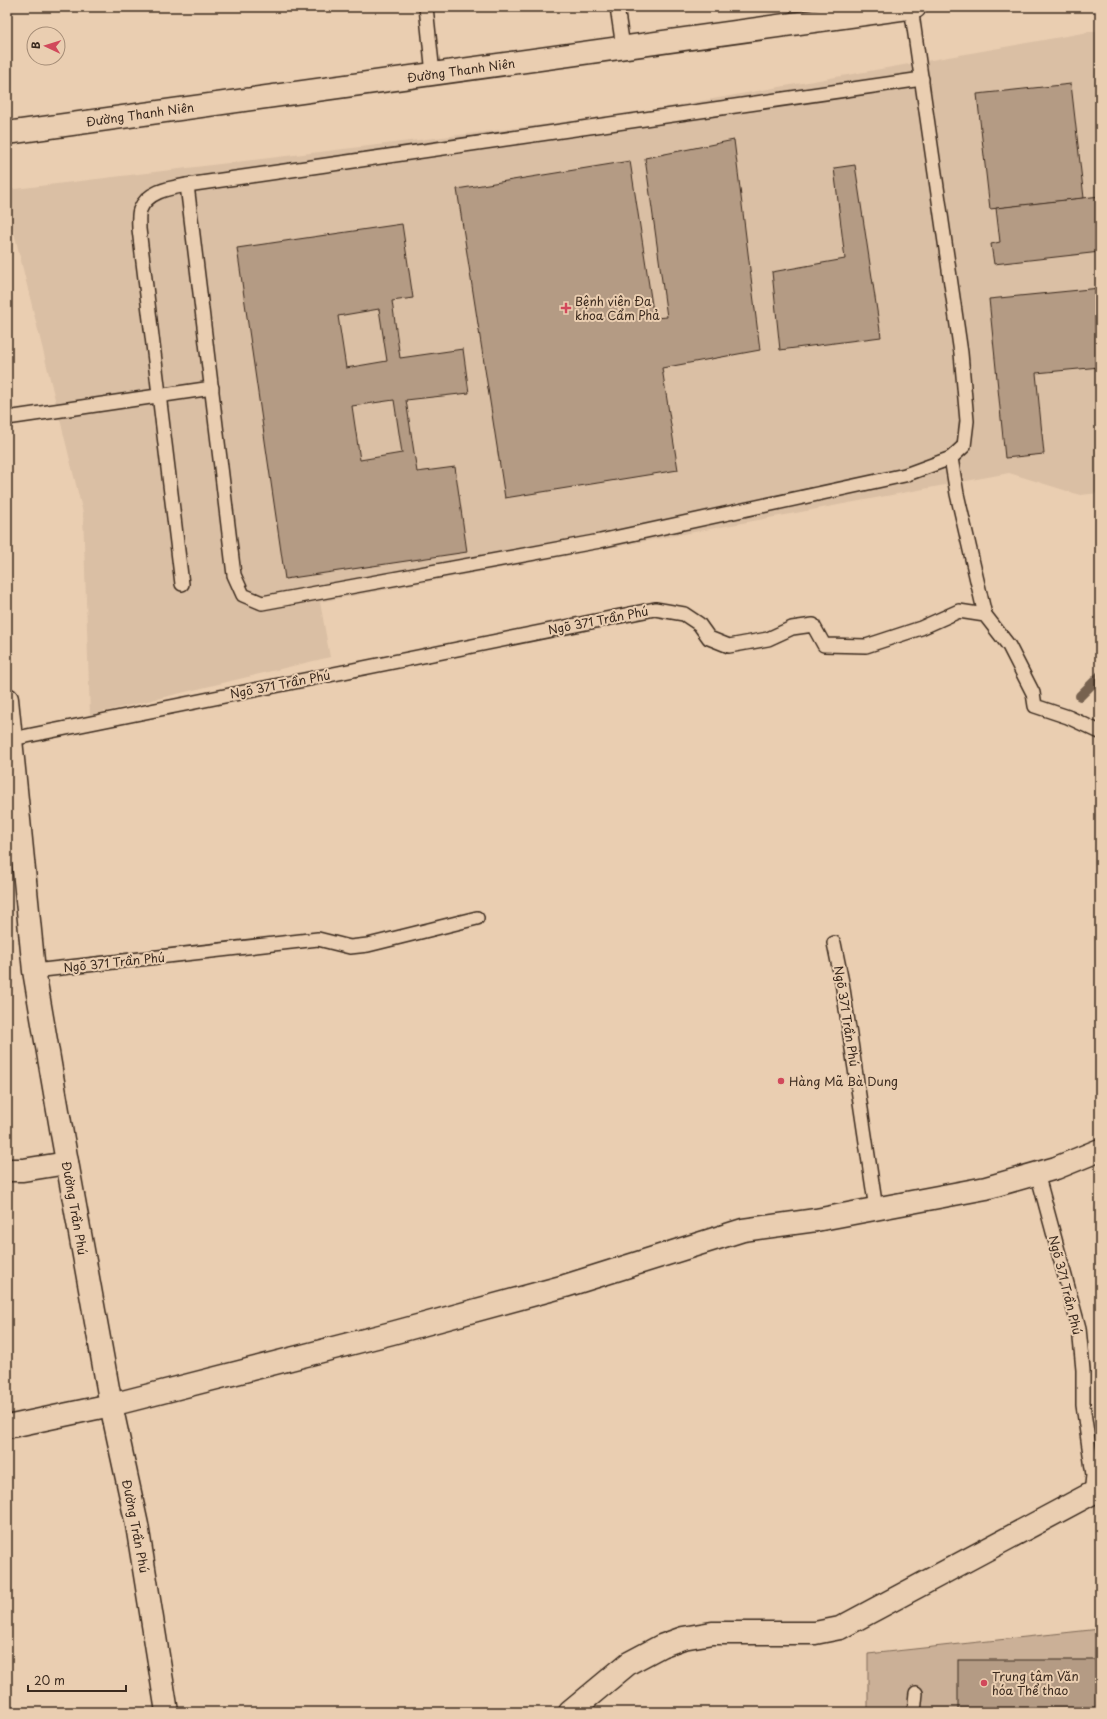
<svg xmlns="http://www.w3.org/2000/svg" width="1107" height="1719" font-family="'Playpen Sans',sans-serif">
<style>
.built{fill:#dabfa4}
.green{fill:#cbb097;stroke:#836d5a}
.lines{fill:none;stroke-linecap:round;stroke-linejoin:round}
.stream{stroke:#776250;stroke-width:10}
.building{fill:#b49b84;stroke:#3b2a1e;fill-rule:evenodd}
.service-casing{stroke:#3b2a1e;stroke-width:16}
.minor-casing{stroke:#3b2a1e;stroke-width:25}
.tertiary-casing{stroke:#3b2a1e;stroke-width:25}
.primary-casing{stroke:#3b2a1e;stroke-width:25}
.service{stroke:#eaceb1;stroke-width:13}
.minor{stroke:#eaceb1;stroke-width:22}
.tertiary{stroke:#eaceb1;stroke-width:22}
.primary{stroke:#eaceb1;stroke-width:22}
.poi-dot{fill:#d1495b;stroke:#eaceb1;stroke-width:1.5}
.labels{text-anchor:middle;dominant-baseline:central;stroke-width:4;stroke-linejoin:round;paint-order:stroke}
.street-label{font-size:12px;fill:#3b2a1e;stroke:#eaceb1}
.poi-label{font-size:12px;fill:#3b2a1e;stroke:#eaceb1;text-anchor:start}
</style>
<rect width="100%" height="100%" fill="#eaceb1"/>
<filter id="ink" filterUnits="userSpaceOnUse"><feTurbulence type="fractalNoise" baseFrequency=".025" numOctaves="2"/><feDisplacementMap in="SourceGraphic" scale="8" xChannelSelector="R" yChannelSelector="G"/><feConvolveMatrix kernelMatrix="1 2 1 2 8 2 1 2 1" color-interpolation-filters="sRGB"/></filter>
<g filter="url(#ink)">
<polygon class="built" points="1100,30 1100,493 1080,495 1009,473 320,602 330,657 90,715 83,513 7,204 7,190 623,115"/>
<polygon class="green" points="1100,1629 1100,1712 868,1712 868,1654"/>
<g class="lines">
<polyline class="stream" points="1080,696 1100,676"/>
</g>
<g class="building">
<polygon points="1071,84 1084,198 990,209 977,94"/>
<polygon points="734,140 760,350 662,368 678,470 505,498 457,189 630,161 654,318 667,317 645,158"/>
<polygon points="855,165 881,337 780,350 772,272 845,259 834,168"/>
<polygon points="1100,196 1100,252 994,264 991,244 1000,242 996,208"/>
<path d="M402,224L413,298L392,301L400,358L463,349L469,393L406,400L417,472L455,467L467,552L285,579L237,248ZM379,309L387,361L346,368L338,316ZM394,400L402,453L360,460L352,406Z"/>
<polygon points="1100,288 1100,367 1036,373 1044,454 1005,458 989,299"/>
<rect x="958" y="1660" width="140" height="52"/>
</g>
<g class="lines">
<defs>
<g id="service">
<polyline points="426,7 433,74"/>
<polyline points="617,7 623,47"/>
<polyline points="187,185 234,575 243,595 262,603 600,541 905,475 951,458 964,446 967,421 961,353 911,7"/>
<polyline points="7,418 212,388"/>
<polyline points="951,458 957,494 985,615"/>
<path d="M182,584L139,229C139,223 138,215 140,210C147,191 170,188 187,185L922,79"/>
<polyline points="12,739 655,609 684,614 699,624 709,638 729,646 768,639 792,628 813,625 824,645 866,646 921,628 959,611 985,615 1009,646 1033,693 1035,706 1068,717 1100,732"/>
<polyline points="834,943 842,982 876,1209"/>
<polyline points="34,971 318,939 350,947 368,945 477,918"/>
<polyline points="1037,1173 1079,1328 1083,1370 1083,1405 1093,1475 1091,1495"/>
<polyline points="914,1712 916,1693"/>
</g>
<g id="minor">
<polyline points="7,1170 23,1170 67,1163"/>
<polyline points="7,1427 111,1405 392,1333 565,1286 743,1230 816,1220 986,1188 1056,1168 1100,1150"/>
<polyline points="570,1712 629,1663 661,1646 683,1638 712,1633 815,1633 840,1628 1100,1489"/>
</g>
<polyline id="tertiary" points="7,133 915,7"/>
<polyline id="primary" points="7,699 34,971 62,1134 111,1405 137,1525 167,1712"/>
</defs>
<use href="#service" class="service-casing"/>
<use href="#minor" class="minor-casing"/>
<use href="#tertiary" class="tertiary-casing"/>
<use href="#primary" class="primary-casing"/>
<use href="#service" class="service"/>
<use href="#minor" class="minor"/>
<use href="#tertiary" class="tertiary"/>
<use href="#primary" class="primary"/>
</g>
</g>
<g class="poi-dot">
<path d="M564 302h4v4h4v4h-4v4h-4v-4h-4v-4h4z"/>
<circle cx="781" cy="1081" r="4"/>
<circle cx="984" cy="1683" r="4"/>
</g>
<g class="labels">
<g class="street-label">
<text transform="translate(461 70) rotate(-8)">Đường Thanh Niên</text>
<text transform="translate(140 114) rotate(-8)">Đường Thanh Niên</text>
<text transform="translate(598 620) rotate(-11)">Ngõ 371 Trần Phú</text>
<text transform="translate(280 684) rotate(-11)">Ngõ 371 Trần Phú</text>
<text transform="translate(114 962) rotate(-6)">Ngõ 371 Trần Phú</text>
<text transform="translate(847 1016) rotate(81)">Ngõ 371 Trần Phú</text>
<text transform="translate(75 1208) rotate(80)">Đường Trần Phú</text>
<text transform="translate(1066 1285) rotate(76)">Ngõ 371 Trần Phú</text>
<text transform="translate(136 1526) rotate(79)">Đường Trần Phú</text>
</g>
<g class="poi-label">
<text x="575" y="301">Bệnh viện Đa<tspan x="575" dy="14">khoa Cẩm Phả</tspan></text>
<text x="789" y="1081">Hàng Mã Bà Dung</text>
<text x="992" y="1676">Trung tâm Văn<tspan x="992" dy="14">hóa Thể thao</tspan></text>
</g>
</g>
<rect width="1107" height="1719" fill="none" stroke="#eaceb1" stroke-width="24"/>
<rect x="12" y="12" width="1083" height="1695" fill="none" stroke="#3b2a1e" stroke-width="1.5" filter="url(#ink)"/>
<g transform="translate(46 46) rotate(274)"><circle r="19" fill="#eaceb1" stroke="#a48c76"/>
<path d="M0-3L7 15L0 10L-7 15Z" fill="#d1495b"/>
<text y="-6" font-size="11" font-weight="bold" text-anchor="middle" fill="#3b2a1e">B</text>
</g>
<path d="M28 1685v6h98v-6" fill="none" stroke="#3b2a1e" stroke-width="2"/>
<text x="34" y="1685" font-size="12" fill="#3b2a1e" stroke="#eaceb1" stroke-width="3" paint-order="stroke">20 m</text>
</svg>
